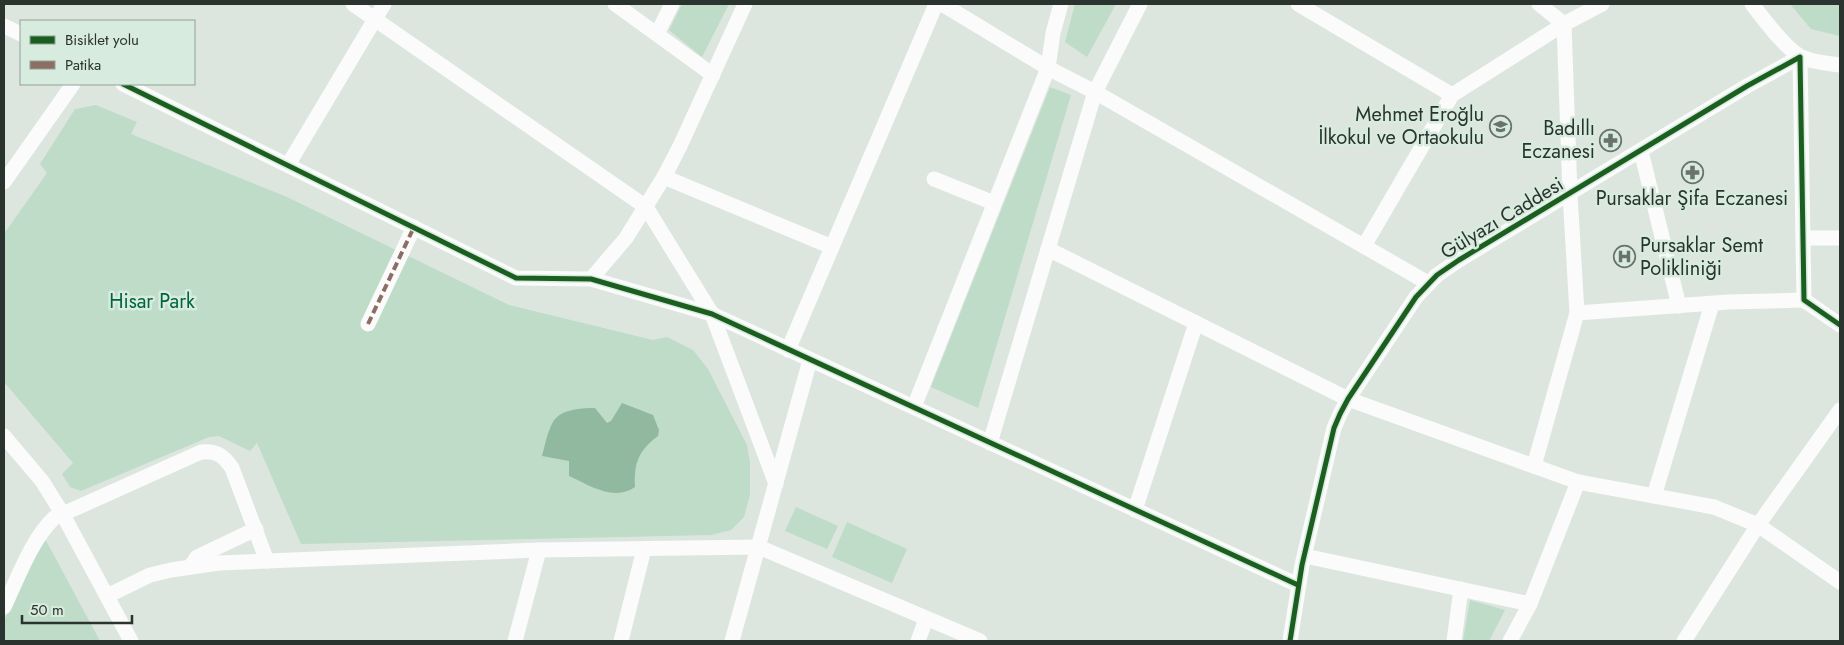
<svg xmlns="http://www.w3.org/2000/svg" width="1844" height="645" font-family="Jost,sans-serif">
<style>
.green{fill:#bedcc8}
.water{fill:#90b9a0}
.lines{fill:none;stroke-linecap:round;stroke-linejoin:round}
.minor{stroke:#fafbfa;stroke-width:15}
.quiet{stroke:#8d6e63;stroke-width:4;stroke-dasharray:8 4;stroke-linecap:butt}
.cycleway-casing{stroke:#d7ebde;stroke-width:8}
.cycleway{stroke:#1b5e20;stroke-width:5}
.labels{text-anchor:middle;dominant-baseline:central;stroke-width:5;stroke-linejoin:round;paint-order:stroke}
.poi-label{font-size:20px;fill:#2b332e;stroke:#d7ebde;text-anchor:end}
.street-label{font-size:20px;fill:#2b332e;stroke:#d7ebde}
.park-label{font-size:20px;fill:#01653b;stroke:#d7ebde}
</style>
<rect width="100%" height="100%" fill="#dce6df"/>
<g class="green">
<polygon points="682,4 729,4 702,57 669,30"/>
<polygon points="1075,4 1116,4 1087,57 1065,42"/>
<polygon points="1790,4 1840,4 1840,36 1811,29"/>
<polygon points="1050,87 1071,95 978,408 931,387"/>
<polygon points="96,105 137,122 131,134 287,197 509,305 653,340 667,337 693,350 708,369 747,445 750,462 750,495 744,517 731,530 711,535 301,544 257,443 250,451 219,436 209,437 81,491 70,487 62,474 73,463 4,382 4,231 6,231 47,173 40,164 75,109"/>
<polygon points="796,507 838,526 827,549 785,531"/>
<polygon points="847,522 907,549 892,583 832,557"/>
<polygon points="43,535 100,641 4,641 4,621"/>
<polygon points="1470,600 1505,610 1489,641 1463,641"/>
</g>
<path class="water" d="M622,403L653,415L659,430L658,436C638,451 634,463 635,487C614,502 589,485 569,476V461L542,456C545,446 547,432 553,422C560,409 582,408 595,408L607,423L611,421Z"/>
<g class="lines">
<g class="minor">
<polyline points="353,4 646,207 712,314 776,484"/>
<polyline points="615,4 713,75"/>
<polyline points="942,4 1048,68 1095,92 1428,283"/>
<polyline points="1298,4 1452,95"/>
<path d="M1752,4C1763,18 1786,50 1802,57C1814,63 1828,63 1840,65"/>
<polyline points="4,26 21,34"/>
<polyline points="657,34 672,4"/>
<polyline points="123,84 516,278 591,279 712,314 1298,585"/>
<polyline points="1641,151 1679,306"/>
<polyline points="288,165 384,4"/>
<polyline points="664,177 832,247"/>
<polyline points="934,179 994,203"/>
<polyline points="4,182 73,84"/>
<polyline points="1803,238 1840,238"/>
<polyline points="1364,246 1452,95 1564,24 1602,4"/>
<polyline points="1048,249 1348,399 1578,482 1714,507 1758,525 1840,582"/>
<polyline points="591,279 626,238 664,177 680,146 745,4"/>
<polyline points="1577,313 1728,302 1804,300"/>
<polyline points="368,324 414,227"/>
<polyline points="788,350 936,4"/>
<polyline points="914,407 1048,68 1053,33 1061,4"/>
<polyline points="4,436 42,481 62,513 131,641"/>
<polyline points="990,443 1095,92 1140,4"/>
<polyline points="1534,466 1577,313 1570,194 1564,24 1539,4"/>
<polyline points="1654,496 1712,304"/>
<polyline points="1135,510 1196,323"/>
<polyline points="1305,556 1530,604"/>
<polyline points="190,567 197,557 256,529"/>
<polyline points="107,596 150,575 171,570 219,563 539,550 759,547 980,641"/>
<path d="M4,607C18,578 31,540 54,518L201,452C216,450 224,456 232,468L267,561"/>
<polyline points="515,641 539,550"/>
<polyline points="621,641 644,549"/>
<polyline points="732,641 810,360"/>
<polyline points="918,641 926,619"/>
<polyline points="1290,641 1302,565 1334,428 1340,414 1348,399 1416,297 1437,275 1459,260 1747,86 1800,57 1804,300 1840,325"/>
<polyline points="1454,641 1461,589"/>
<polyline points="1510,641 1530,604 1578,482"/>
<polyline points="1684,641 1758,525 1840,410"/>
</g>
<polyline class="quiet" points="368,324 414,227"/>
<defs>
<g id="cycleway">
<polyline points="123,84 516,278 591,279 712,314 1298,585"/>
<polyline points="1290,641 1302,565 1334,428 1340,414 1348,399 1416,297 1437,275 1459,260 1747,86 1800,57 1804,300 1840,325"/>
</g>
</defs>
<use href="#cycleway" class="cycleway-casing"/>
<use href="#cycleway" class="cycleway"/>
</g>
<defs>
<symbol id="school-ring" viewBox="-11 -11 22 22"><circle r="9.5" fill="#d7ebde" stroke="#69726c" stroke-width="1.5"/><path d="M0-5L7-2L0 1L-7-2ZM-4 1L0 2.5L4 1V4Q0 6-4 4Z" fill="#69726c"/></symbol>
<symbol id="pharmacy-ring" viewBox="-11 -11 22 22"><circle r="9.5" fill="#d7ebde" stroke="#69726c" stroke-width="1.5"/><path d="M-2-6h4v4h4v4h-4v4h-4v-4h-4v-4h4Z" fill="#69726c"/></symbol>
<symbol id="hospital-ring" viewBox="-11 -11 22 22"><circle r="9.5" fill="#d7ebde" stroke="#69726c" stroke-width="1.5"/><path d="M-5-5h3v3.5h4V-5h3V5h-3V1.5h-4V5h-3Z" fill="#69726c"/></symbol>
</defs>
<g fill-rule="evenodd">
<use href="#school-ring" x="1488" y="114" width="25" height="25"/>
<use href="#pharmacy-ring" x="1598" y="128" width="25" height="25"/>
<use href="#pharmacy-ring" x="1680" y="160" width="25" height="25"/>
<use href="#hospital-ring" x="1612" y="244" width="25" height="25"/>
</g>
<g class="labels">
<g class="poi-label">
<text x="1484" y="114">Mehmet Eroğlu<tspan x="1484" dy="23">İlkokul ve Ortaokulu</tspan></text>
<text x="1595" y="128">Badıllı<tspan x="1595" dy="23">Eczanesi</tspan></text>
<text x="1692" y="198" text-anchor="middle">Pursaklar Şifa Eczanesi</text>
<text x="1640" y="245" text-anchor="start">Pursaklar Semt<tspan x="1640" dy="23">Polikliniği</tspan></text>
</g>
<g class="street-label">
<text transform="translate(1502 218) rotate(-31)">Gülyazı Caddesi</text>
</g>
<g class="park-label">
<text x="152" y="301">Hisar Park</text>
</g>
</g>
<rect width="1844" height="645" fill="none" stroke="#2b332e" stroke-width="10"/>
<rect x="20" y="20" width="175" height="65" fill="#d7ebde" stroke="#92a198"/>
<rect x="30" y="36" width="25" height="8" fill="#1b5e20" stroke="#92a198"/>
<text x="65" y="45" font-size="15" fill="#2b332e">Bisiklet yolu</text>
<rect x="30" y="61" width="25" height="8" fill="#8d6e63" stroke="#92a198"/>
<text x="65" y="70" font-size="15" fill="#2b332e">Patika</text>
<path d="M22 615v8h110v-8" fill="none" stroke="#2b332e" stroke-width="2.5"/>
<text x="30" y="615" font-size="15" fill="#2b332e" stroke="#d7ebde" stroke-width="4" paint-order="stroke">50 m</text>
</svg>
